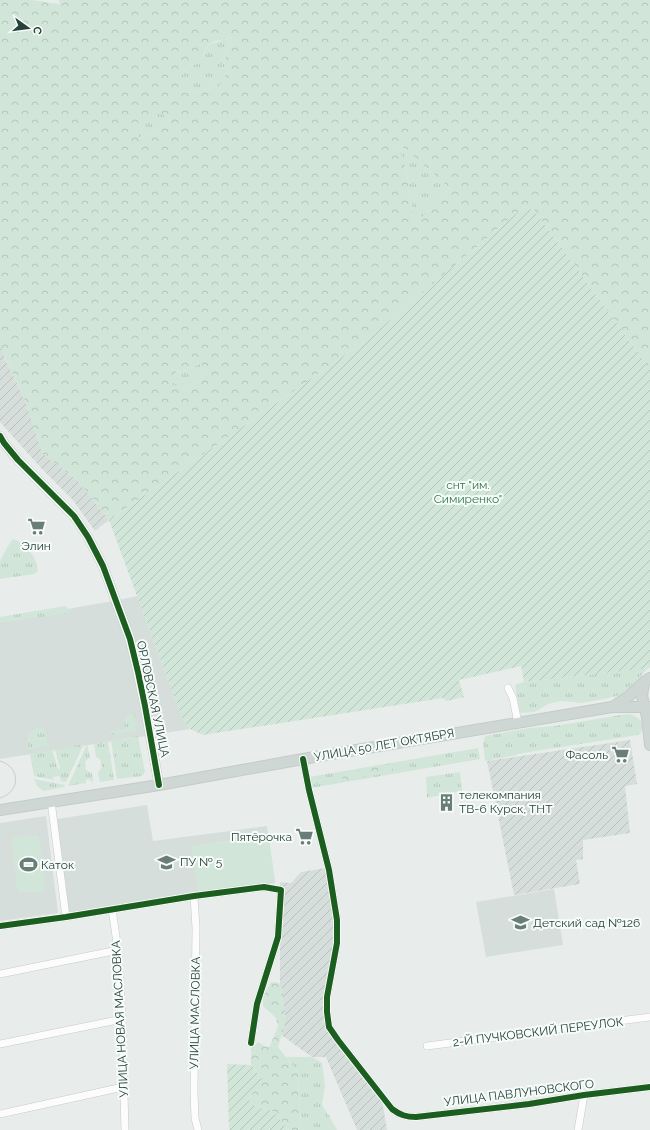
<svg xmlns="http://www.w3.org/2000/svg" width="650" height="1130" font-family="Raleway,sans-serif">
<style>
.built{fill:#d6dedb}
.industrial{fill:url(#industrial-furrows)}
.grass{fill:url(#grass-tufts)}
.forest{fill:url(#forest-crowns);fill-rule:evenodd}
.garden{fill:url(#garden-furrows)}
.pitch{fill:#d1e6d8}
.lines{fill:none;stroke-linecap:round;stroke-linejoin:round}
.street-casing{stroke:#c5cac8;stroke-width:8}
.secondary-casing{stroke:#c3cbc8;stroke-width:10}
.primary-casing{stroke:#c3ccc9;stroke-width:12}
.street{stroke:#fcfcfc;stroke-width:7}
.secondary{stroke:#fcfcfc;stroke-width:9}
.primary{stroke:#cfd7d5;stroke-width:10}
.tram{stroke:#c9cdcc;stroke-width:1}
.cycleway-casing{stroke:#f7fbf9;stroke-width:8}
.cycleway{stroke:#1b5e20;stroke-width:6}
.labels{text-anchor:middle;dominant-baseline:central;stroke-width:4;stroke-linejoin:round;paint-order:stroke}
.park-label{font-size:12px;fill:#2d7a4b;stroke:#f7fbf9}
.poi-label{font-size:12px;fill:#24423a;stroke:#f7fbf9;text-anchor:start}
.street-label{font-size:12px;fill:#24423a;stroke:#f7fbf9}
</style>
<defs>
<pattern id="industrial-furrows" width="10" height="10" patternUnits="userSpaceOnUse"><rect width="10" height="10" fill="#d6dedb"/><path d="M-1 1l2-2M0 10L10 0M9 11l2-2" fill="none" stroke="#b8c0bd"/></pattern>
<pattern id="grass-tufts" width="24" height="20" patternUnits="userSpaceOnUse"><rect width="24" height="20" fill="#d1e6d8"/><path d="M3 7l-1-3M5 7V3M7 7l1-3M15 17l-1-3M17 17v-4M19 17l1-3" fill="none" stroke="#b3c6ba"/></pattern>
<pattern id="forest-crowns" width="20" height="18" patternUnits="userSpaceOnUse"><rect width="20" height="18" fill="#d1e6d8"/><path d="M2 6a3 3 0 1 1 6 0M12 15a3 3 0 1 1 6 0" fill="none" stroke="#b3c6ba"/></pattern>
<pattern id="garden-furrows" width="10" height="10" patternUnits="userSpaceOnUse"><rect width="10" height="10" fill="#d1e6d8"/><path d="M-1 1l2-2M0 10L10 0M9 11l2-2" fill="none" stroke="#b3c6ba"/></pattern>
</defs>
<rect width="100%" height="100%" fill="#e8edeb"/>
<g class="built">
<polygon points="137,596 182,718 190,729 0,759 0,621 124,599"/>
<polygon points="147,805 153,841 267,826 275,883 69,914 57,819"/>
<polygon points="46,816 58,913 0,921 0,823"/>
<polygon points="554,889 563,945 486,957 476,902"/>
</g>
<g class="industrial">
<polygon points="0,326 4,356 26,403 42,453 77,480 109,520 95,531 72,499 42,469 0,422"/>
<polygon points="630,740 637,784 625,786 630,833 583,840 583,859 576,860 580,884 514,895 487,761"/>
<polygon points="326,868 335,922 333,958 324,991 328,1029 382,1100 387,1130 357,1130 326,1057 312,1057 280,1034 280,882 291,883 301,872"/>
</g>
<g class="grass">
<path d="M232,37L224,63L229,71L225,76V81C219,89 192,95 182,92V74L188,66L196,64L203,57L206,49L210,44Z"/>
<polygon points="153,112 170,116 169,124 155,135 147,134 140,139 138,137 146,120"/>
<polygon points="396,141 450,188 414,226 407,172"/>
<polygon points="200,364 206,367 202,372 201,380 187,386 173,386 170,383 176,372 187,370"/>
<path d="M13,539C22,540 41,561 37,572L34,574L0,579C0,573 0,567 0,562C0,560 10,542 13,539Z"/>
<polygon points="65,606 68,608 69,613 0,623 0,617"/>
<polygon points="648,668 637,680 624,692 617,696 609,698 582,703 561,701 548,704 535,712 520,713 515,685 524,682"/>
<path d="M134,713L137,731L110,735V732L125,729C124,721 124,715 134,713Z"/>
<path d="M627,714C639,715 650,726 638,735L517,754V755L485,761L483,743L485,736L529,728L554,726Z"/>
<path d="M40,727L45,730L47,742H49L50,746L29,749L27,736C31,731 34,728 40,727Z"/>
<polygon points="138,736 145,772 142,776 117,779 111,740"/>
<polygon points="108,741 114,780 100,782 98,772 102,767 100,759 96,757 94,743"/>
<polygon points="84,744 66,782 61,781 59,776 53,777 54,780 34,776 30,754 52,750 58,769 60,768 55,750"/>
<polygon points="87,744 90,757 85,762 86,770 92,773 93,781 91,782 90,779 86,780 86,783 68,786"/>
<polygon points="478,748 480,759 311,788 309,777"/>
<polygon points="460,772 462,791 427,798 426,777"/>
<polygon points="34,779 65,785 64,787 43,791 37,786"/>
<polygon points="286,1057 312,1057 322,1063 325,1086 322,1105 330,1117 337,1130 301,1130 298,1072"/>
</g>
<g class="forest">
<path d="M0,0H32L60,4L59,0H650V369L534,210L524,207L364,342L109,520L77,480L42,453L26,403L0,346ZM232,37L224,63L229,71L225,76V81C219,89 192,95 182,92V74L188,66C190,65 194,65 197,63C205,59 203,48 211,43C217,40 226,39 232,37ZM153,113L170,116L169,124L155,135L147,134L140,139L138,137L146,120ZM397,142L450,188L414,225L407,172ZM200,364L205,367L202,372L201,380L187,386L181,383L173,386L170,383L176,372L187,370Z"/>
<polygon points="392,764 393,772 343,781 342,773"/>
<polygon points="271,982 279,983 282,987 286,1020 278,1047 298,1072 301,1130 288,1130 273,1111 254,1107 249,1100 253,1092 262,1079 251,1065 251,1048 258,1042 266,1047 270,1046 278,1026 276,1018 263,1006 263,997"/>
</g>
<g class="garden">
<polygon points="524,207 534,210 650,369 650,668 524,682 521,666 459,680 464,697 446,701 443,698 203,735 190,729 182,718 109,520 364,342"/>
<polygon points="227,1064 251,1065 262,1079 262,1083 253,1092 249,1100 255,1107 273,1111 288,1130 229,1130"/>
</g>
<g class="pitch">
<polygon points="268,834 275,880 198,891 191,846"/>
<polygon points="36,836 39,837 39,839 45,888 42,892 19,892 17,889 12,840 13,838 15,837"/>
</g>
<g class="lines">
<defs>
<g id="street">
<polyline points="508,688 513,698 518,723"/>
<path d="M303,759L309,790L329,870L337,920V943L327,997V1012L329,1027L338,1040L392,1109C400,1115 406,1117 416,1117L529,1104L584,1095L650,1087"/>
<polyline points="51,801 66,917"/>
<polyline points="194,896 196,928 194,1091 195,1118 198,1130"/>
<polyline points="112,909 118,950 122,1019 125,1130"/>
<polyline points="0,926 66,917 194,896 264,887 281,890 278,937 257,1004 251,1043"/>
<polyline points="0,974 118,950"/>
<polyline points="0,1044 122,1019"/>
<polyline points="427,1046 650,1017"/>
<polyline points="0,1114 123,1087"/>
<polyline points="578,1130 584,1095"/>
</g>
<polyline id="secondary" points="0,436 4,443 18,460 74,516 88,537 103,566 130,639 138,672 145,706 159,785"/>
<g id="primary">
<polyline points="644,682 642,696 647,717 650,745"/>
<polyline points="614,706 629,696 644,682 650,678"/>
<polyline points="0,810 159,785 303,759 612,707 650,707"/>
</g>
</defs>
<use href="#street" class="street-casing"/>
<use href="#secondary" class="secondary-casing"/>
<use href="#primary" class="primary-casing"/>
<use href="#street" class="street"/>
<use href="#secondary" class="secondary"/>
<use href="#primary" class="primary"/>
<path class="tram" d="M0,761C21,767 21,792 0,798"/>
<defs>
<g id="cycleway">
<polyline points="0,436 4,443 18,460 74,516 88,537 103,566 130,639 138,672 145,706 159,785"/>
<path d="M303,759L309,790L329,870L337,920V943L327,997V1012L329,1027L338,1040L392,1109C400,1115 406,1117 416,1117L529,1104L584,1095L650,1087"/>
<polyline points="0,926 66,917 194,896 264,887 281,890 278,937 257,1004 251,1043"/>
</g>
</defs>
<use href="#cycleway" class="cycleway-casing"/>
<use href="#cycleway" class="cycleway"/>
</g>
<defs>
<symbol id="supermarket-bare" viewBox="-9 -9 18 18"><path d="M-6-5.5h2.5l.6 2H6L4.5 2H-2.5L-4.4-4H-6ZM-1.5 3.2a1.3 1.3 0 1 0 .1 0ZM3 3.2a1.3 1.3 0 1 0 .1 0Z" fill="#697e78" stroke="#f7fbf9" stroke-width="2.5" paint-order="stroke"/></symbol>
<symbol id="building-bare" viewBox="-9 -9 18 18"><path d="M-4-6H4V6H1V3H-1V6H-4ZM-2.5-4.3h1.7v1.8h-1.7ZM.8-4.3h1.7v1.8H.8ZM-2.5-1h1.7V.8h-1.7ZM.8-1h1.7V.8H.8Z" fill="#697e78" stroke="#f7fbf9" stroke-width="2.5" paint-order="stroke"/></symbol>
<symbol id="school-bare" viewBox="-9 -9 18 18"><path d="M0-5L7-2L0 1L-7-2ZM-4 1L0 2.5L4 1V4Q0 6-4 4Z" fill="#697e78" stroke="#f7fbf9" stroke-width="2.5" paint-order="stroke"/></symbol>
<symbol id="stadium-bare" viewBox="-9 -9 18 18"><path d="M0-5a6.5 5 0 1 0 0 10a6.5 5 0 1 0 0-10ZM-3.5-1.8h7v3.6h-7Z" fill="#697e78" stroke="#f7fbf9" stroke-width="2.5" paint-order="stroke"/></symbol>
</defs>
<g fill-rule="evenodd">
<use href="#supermarket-bare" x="24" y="514" width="25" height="25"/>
<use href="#supermarket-bare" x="608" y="742" width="25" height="25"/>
<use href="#building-bare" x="434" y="790" width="25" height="25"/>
<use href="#supermarket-bare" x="292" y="824" width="25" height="25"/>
<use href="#school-bare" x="154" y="850" width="25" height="25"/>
<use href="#stadium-bare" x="16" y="852" width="25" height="25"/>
<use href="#school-bare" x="508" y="910" width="25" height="25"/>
</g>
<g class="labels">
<g class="park-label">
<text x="468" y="485">снт "им.<tspan x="468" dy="14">Симиренко"</tspan></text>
</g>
<g class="poi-label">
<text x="36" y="546" text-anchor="middle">Элин</text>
<text x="608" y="755" text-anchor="end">Фасоль</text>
<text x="459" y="795">телекомпания<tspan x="459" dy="14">ТВ-6 Курск, ТНТ</tspan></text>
<text x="292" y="837" text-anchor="end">Пятёрочка</text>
<text x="180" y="862">ПУ № 5</text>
<text x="41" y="865">Каток</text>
<text x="533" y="923">Детский сад №126</text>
</g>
<g class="street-label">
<text transform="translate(153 699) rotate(78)">ОРЛОВСКАЯ УЛИЦА</text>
<text transform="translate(384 745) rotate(-10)">УЛИЦА 50 ЛЕТ ОКТЯБРЯ</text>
<text transform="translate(195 1013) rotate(-89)">УЛИЦА МАСЛОВКА</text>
<text transform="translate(120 1019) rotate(-93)">УЛИЦА НОВАЯ МАСЛОВКА</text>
<text transform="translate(538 1032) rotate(-7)">2-Й ПУЧКОВСКИЙ ПЕРЕУЛОК</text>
<text transform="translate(519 1093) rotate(-7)">УЛИЦА ПАВЛУНОВСКОГО</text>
</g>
</g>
<g transform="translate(28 28) rotate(104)" stroke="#f7fbf9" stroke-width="3" paint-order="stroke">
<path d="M0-3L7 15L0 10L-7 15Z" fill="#24423a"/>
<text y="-6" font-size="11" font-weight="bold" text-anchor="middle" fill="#24423a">С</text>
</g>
</svg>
